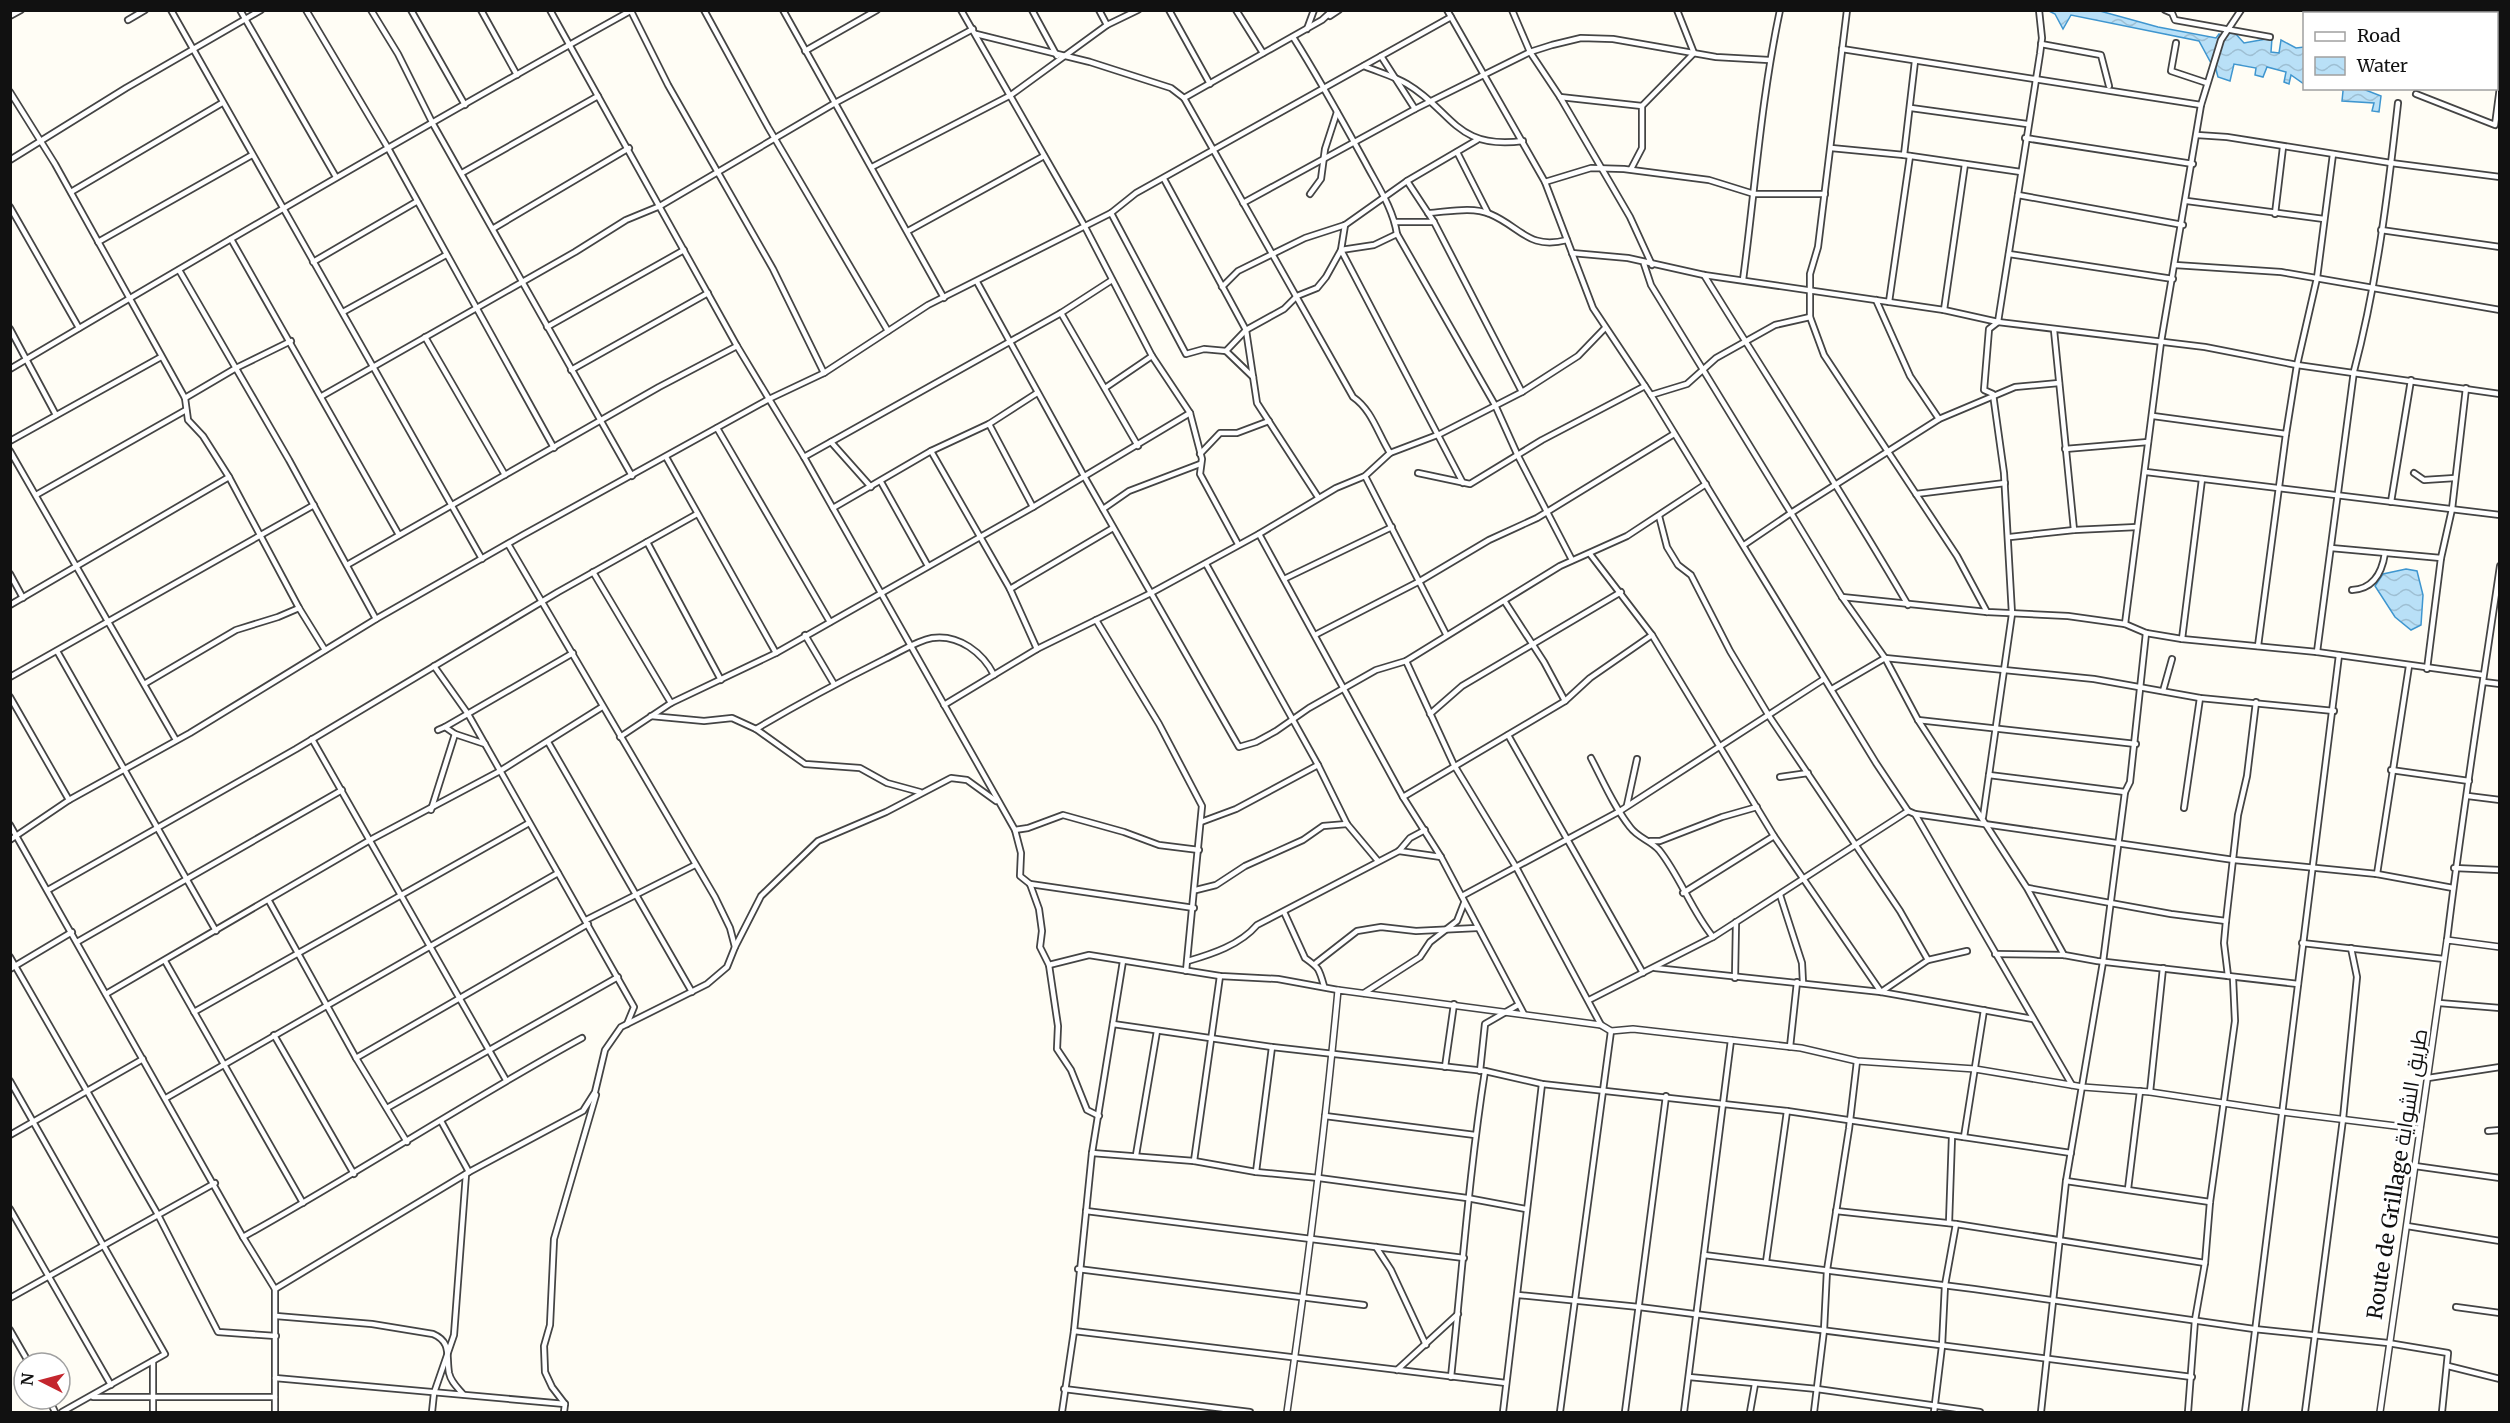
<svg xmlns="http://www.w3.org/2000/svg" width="2510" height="1423" font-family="Merriweather,Cairo,serif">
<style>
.water{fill:url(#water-waves);stroke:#3f96cf;stroke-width:1.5}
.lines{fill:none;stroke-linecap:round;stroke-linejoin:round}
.minor-casing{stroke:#444;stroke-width:8}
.tertiary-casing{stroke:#444;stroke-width:8}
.minor{stroke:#fff;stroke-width:4.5}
.tertiary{stroke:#fff;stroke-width:5}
.labels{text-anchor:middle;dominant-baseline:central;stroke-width:6;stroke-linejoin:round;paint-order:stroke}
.street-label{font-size:21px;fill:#111;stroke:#fff}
</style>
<defs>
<pattern id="water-waves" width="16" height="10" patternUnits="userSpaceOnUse" patternTransform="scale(1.5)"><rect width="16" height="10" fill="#b9e0f7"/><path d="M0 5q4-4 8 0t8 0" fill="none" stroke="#9ebfd3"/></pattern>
</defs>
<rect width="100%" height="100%" fill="#fffdf5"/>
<g class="water">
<polygon points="2049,11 2100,11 2158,27 2216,38 2219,34 2223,36 2211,63 2199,41 2071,15 2063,29 2055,14"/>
<path d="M2234,32L2244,43L2272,38L2271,52L2279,53L2281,40L2296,48L2304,47V84L2291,75L2289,84L2284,82L2286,72L2267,67L2263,77L2255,75L2256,68L2234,64L2230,81L2218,77C2212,60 2218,48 2228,33Z"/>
<polygon points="2341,89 2363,89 2381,96 2379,112 2372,111 2374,103 2342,101 2343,91"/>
<polygon points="2406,569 2417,571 2423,595 2421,625 2411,630 2395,617 2375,586 2383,574"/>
</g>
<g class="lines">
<defs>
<g id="minor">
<polyline points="171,10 482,559"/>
<polyline points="240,10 336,177"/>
<polyline points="306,10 388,148 554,448"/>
<polyline points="371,10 398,54 433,124 632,476"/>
<polyline points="411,10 465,105"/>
<polyline points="481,10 517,75"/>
<polyline points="550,10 737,346 804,457 1015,830 1021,853 1020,876 1030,884 1039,909 1042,931 1040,947 1049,965 1058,1026 1057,1049 1071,1070 1087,1110 1099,1116"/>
<polyline points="704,10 768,127 888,331"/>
<polyline points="783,10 944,298"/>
<polyline points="961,10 1084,225 1152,356 1190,413 1202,459 1200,474 1238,544"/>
<polyline points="1032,10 1057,56"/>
<polyline points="1099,10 1107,25"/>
<polyline points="1169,10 1210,84"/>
<polyline points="1236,10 1263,53"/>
<polyline points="1447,10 1545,182 1593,308 1651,395 1876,763 1908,811 1915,814 2072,1085"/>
<polyline points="1512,10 1530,52 1560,97 1630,217 1652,265"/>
<polyline points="1847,10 1818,247 1810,274 1810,317 1824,355 1957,556 1987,612"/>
<polyline points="2165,10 2172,13 2175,20 2270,37"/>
<polyline points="631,11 668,85 773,269 824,373"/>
<polyline points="2391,14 2391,10"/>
<polyline points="10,16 21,10"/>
<polyline points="1330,16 1339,10"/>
<polyline points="128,20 145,10"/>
<polyline points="1307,29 1314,10"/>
<path d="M976,34L1090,62L1171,88L1184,98L1353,397C1372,410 1378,434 1390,453"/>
<path d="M1293,37C1319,78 1342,120 1365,162C1377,185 1393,208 1397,234L1495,405L1518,456L1572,560"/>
<polyline points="2176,43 2171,71 2207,83"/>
<polyline points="2041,44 2101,55 2109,86"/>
<polyline points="1842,49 2201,105"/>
<polyline points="805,51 877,10"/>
<polyline points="1381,56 1415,109"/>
<path d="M1364,66C1378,72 1394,76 1407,84C1453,111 1455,150 1523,141"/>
<polyline points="10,92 55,164 185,398 188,420 203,436 229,477 299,608 325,650"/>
<polyline points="2416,94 2495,125 2500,87"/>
<polyline points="1560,97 1642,106"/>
<polyline points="1184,98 1322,20 1333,10"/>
<polyline points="1911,108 2027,124"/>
<polyline points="2197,135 2227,137 2391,163 2500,177"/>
<polyline points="2025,138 2193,164"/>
<polyline points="1831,148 1904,155 2021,172"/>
<polyline points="1457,152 1488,213"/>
<polyline points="1904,155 1915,61"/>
<polyline points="10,160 126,88 261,10"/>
<polyline points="872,167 1011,95 1107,25 1138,10"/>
<polyline points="1631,169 1642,148 1642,106 1694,53 1677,10"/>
<polyline points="462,173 598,96"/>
<polyline points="1164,179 1246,330 1257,403 1318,497"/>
<polyline points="1407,181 1434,222 1522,392"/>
<polyline points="1545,182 1591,168 1624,169 1709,180 1754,194 1825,194"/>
<polyline points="71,192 222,103"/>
<polyline points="1310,194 1321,179 1325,149 1337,112"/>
<polyline points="2018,195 2183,225"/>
<polyline points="2187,201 2324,219"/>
<polyline points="1243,203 1415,109 1530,52 1552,45 1581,38 1613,39 1716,57 1769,60"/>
<polyline points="10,207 79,328"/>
<polyline points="1111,213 1186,354 1204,349 1226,351"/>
<path d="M1428,213C1447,212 1472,206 1490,214C1521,227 1528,250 1567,240"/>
<polyline points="2275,214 2283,147"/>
<polyline points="1395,222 1434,222"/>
<polyline points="1345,225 1341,250 1463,483"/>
<polyline points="494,228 629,148"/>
<polyline points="2381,230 2500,247"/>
<polyline points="908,231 1044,156"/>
<polyline points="231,239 399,535"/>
<polyline points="98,242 252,155"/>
<polyline points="1572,253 1628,258 1704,275 1944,310 1998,322 2205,347 2297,365 2500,394"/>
<polyline points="2009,254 2173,279"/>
<polyline points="313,262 416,202"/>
<polyline points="1644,264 1651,285 1791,513 1939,419 2015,387 2059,383"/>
<polyline points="2175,265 2281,272 2500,310"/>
<polyline points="179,270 289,460 376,619"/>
<path d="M1704,275C1772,385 1843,493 1908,605"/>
<path d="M1743,280C1755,190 1761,99 1780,10"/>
<polyline points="977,282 1084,476 1239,747 1256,742 1276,731 1309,708 1376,670 1406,661 1560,566 1627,536 1706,484"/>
<polyline points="1222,287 1238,271 1305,238 1345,225 1407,181 1477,140"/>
<polyline points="1876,300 1910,376 1939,419"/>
<polyline points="1889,302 1910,156"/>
<polyline points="1944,310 1965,164"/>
<polyline points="343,312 446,255"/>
<polyline points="1061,313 1138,446"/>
<polyline points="547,327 684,250"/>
<polyline points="10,329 56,415"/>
<polyline points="2054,330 2074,530"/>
<polyline points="425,337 505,475"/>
<path d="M10,369C216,247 423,126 632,10"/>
<polyline points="571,370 708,293"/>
<polyline points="1253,377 1226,351 1246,330 1284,309 1297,296 1317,288 1326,277 1341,250 1374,245 1397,234"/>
<polyline points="1105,388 1152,356"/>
<polyline points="1651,395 1687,384 1716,358 1775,325 1810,317"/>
<polyline points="322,396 575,252 626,220 660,206 835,103 973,29"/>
<polyline points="185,398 236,368 291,341"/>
<polyline points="2153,416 2286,434"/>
<polyline points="989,424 1033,507"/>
<polyline points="717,428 830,622"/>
<polyline points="10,441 161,357"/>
<polyline points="831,442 871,487"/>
<polyline points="2065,449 2148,442"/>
<polyline points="10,451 176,740"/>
<polyline points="931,451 1010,589 1037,649"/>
<polyline points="1200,454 1220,433 1237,433 1269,421"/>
<polyline points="666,457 776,653"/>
<polyline points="804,457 1061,313 1112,280"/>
<polyline points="2146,472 2500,515"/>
<polyline points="1418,473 1470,484 1542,440 1645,386"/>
<polyline points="2414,473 2424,480 2455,478"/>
<polyline points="1365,476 1446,634"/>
<polyline points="881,482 928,566"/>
<polyline points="1916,494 2005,483"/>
<polyline points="36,495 186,410"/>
<polyline points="2391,502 2411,380"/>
<polyline points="833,508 931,451 989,424 1037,393"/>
<polyline points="1103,509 1129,491 1200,464"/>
<polyline points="1659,516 1667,547 1678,565 1691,575 1730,651 1769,716 1900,911 1928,960"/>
<polyline points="1259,534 1403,797 1441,857 1524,1014"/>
<polyline points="2010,537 2074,530 2137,527"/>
<polyline points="647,542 721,680"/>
<polyline points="1744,545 1791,513 1842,597 1885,658 1918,720 2027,888 2064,955"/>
<polyline points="2331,548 2441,558"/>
<polyline points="1590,554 1652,635 1774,836 1881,992 1928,960 1967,951"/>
<polyline points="1206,564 1318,765 1347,824 1378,861"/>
<polyline points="347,565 659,387 737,346"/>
<polyline points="593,572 671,703"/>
<polyline points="10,574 23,598"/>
<polyline points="1284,579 1392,527"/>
<polyline points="1010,589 1113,528"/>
<path d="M2352,590C2373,589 2382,573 2385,553"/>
<polyline points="1842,597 1987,612 2068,616 2125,624 2146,633 2182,639 2317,652 2483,675"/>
<polyline points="1505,602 1544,662 1565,701"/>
<polyline points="10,605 229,477"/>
<polyline points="1096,620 1159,724 1202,806 1186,971"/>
<polyline points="2125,624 2161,342 2201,105 2221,40 2241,10"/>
<polyline points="805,635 834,684"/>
<polyline points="1315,635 1420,581 1489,540 1537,518 1674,434"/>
<polyline points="2182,639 2202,479"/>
<polyline points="2258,646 2286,434 2297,365 2317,278 2333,154"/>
<polyline points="57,651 216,931"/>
<path d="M2317,652L2354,371C2377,284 2388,193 2398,103"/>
<polyline points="1406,661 1454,765 1516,867 1601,1025"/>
<polyline points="434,666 468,714 634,1007 627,1024"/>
<polyline points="2427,669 2441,558 2452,509 2466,388"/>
<polyline points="10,677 314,505"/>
<polyline points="2484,682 2500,684"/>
<polyline points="146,683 236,630 278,617 299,608"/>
<polyline points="1832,689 1885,658 2094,679 2200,698 2334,711"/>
<polyline points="2163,691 2172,659"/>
<polyline points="10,697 69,800"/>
<polyline points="944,705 1037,649 1151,593 1259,534 1336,488 1365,476 1390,453 1440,434 1522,392 1578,356 1605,328"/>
<polyline points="1430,714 1462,686 1621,592"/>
<polyline points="651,716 704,721 732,718 756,729 805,764 860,768 887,783 920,792"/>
<polyline points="1918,720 2136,744"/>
<polyline points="445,727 573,653"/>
<path d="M756,729C798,704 841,681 885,659C900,652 916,641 932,638C959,634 983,653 994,675"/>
<polyline points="438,730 445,727 455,734 485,744"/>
<polyline points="1508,735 1643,973"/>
<polyline points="620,737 671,703 776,653 1033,507 1190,413"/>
<polyline points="312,739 506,1080"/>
<polyline points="548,742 692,992"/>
<path d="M1591,758C1603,781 1614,807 1630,827C1638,838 1650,840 1659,850C1680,876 1691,910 1713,937"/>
<polyline points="2391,770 2469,781"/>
<polyline points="1989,775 2125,792"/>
<polyline points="1780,777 1808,773"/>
<polyline points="2468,796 2500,800"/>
<polyline points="1403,797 1565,701 1590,678 1652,635"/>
<polyline points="1627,805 1637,759"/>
<polyline points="2184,808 2200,698"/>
<polyline points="431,810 455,734"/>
<polyline points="1915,814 2234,860 2377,874 2453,888"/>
<polyline points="1983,817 2012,614 2004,473 1993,394 1984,390 1989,329 1998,322 2040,54 2042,38 2039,10"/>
<polyline points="1201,822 1236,809 1318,765"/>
<polyline points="10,825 243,1237 275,1289 275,1412"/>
<polyline points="1015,830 1028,828 1063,815 1124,832 1159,845 1199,850"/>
<polyline points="10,840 69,800 190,733 376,619 523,535 769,399 824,373 928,305 1111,213 1136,193 1451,17"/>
<polyline points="1650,841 1660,841 1722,817 1757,807"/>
<polyline points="1399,851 1441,857"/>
<polyline points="2454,868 2500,870"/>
<polyline points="2377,874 2409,666"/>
<polyline points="1030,884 1194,908"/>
<polyline points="2028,888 2171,914 2226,921"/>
<polyline points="48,890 296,749 558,592 697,514"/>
<polyline points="1196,890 1216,885 1245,866 1303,840 1323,826 1347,824"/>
<polyline points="1683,893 1774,836"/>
<polyline points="1780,895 1802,963 1803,983"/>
<polyline points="1462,896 1620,811 1824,679"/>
<polyline points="269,901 356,1058 407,1142"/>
<path d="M1284,912L1305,958C1319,968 1319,968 1324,986"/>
<polyline points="586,920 695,865"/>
<path d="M2447,940C2462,815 2482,690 2500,566"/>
<polyline points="77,942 342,790"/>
<polyline points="2302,943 2444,959"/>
<polyline points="735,947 761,896 818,841 886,812 951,778 967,780 996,801"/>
<polyline points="1995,954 2064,955 2097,961 2298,984"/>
<polyline points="10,957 157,1213 218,1332 276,1336"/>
<polyline points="165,961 303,1203"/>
<path d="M1188,961C1212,954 1240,945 1257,925L1399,851L1410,838L1425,830"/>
<polyline points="1316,963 1357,931 1381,927 1416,931 1477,928"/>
<polyline points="1049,965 1089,955 1220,976 1278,979 1338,990"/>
<polyline points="1655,968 1881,992 2033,1019"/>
<polyline points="10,969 72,932"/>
<polyline points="2228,976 2224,943 2226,921 2238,815 2247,776 2256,702"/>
<polyline points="1735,978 1736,922"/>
<polyline points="1364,993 1420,957 1430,942 1457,921 1464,903"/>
<polyline points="106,994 370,840 500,771 602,707"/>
<polyline points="1589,1000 1713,937 1908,811"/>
<polyline points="2439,1003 2500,1008"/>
<polyline points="194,1012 529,823"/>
<polyline points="1113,1024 1272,1047 1485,1071 1542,1084 1787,1111 2071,1153"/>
<polyline points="274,1035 354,1174"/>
<polyline points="1790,1047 1797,982"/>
<polyline points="356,1058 588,924"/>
<polyline points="1445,1067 1454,1004"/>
<polyline points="1480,1071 1485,1024 1518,1005"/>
<polyline points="2428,1078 2500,1067"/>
<polyline points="10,1081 165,1354 62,1412"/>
<polyline points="2150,1092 2163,968"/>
<polyline points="166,1098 558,873"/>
<polyline points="387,1108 618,977"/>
<polyline points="1325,1116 1475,1135"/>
<polyline points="441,1121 469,1172"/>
<polyline points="2488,1131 2500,1130"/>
<polyline points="10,1135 143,1059"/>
<polyline points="1964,1137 1984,1010"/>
<polyline points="1092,1153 1194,1161 1256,1172 1319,1178 1467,1198 1526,1209"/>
<polyline points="1136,1155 1157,1031"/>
<polyline points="1194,1161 1220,976"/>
<polyline points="2415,1166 2500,1178"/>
<polyline points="1256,1172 1272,1047"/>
<polyline points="2066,1181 2210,1202"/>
<polyline points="2128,1189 2140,1091"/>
<polyline points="10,1209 111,1385"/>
<polyline points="1086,1211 1464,1258"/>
<polyline points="1836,1211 1956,1224 2205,1263"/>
<polyline points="1949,1223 1952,1136"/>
<polyline points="2407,1226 2500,1241"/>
<path d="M243,1237C358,1173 467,1101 582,1038"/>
<polyline points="1376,1247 1391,1270 1426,1345"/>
<polyline points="1704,1255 1974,1289 2254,1329 2388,1343 2448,1353 2442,1412"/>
<polyline points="1766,1262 1787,1111"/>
<polyline points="1078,1269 1364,1305"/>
<polyline points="275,1289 469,1172 583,1111 595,1092 605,1050 621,1027 707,984 727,967 735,947 730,928 715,897 508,544"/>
<polyline points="1518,1295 1639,1307 2192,1377"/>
<polyline points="10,1298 215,1183"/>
<polyline points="2456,1307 2500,1313"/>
<path d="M276,1316L372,1324L433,1334C452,1342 446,1356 449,1373C451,1382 457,1387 463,1394"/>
<polyline points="10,1330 29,1363"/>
<polyline points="1074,1331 1506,1383"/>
<polyline points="153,1361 153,1412"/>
<polyline points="2448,1366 2500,1379"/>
<polyline points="1397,1370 1458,1314"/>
<path d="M1451,1377C1462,1275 1469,1173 1485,1071"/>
<polyline points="1689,1377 1817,1389 1980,1412"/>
<polyline points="275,1378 565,1404"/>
<polyline points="1064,1389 1250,1412"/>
<polyline points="93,1397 275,1397"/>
<polyline points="49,1399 55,1412"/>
<polyline points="432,1412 434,1393 454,1335 466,1174"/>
<polyline points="564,1412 565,1404 552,1387 545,1372 544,1346 550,1325 554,1239 596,1095"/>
<polyline points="1062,1412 1074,1331 1092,1153 1123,961"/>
<polyline points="1503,1412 1542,1084"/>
<polyline points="1560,1412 1611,1031"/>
<polyline points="1625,1412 1666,1096"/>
<polyline points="1684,1412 1731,1040"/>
<polyline points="1750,1412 1755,1384"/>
<polyline points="1814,1412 1824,1330 1827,1270 1849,1129 1857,1061"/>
<polyline points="1934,1412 1942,1346 1945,1285 1956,1224"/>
<polyline points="2041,1412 2066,1181 2103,962 2125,792 2130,782 2146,633"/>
<polyline points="2188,1412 2195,1320 2205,1263 2210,1202 2235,1021 2233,978"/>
<polyline points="2245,1412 2339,655"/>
<polyline points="2305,1412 2343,1119 2357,977 2351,948"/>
</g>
<g id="tertiary">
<path d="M1287,1412C1307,1272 1325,1131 1338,990L1601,1025L1611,1031L1633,1029L1801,1048L1857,1061L1975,1069L2083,1087L2150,1092L2283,1112L2420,1129"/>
<polyline points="2380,1412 2447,940 2500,947"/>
</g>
</defs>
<use href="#minor" class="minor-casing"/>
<use href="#tertiary" class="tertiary-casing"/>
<use href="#minor" class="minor"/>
<use href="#tertiary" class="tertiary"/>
</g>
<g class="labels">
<g class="street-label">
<text transform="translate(2397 1174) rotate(-81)">Route de Grillage طريق الشواية</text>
</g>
</g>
<rect width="2510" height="1423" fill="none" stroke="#111111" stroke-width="24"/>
<rect x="2303" y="12" width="195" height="78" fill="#ffffff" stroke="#a0a0a0" stroke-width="1.5"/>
<rect x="2315" y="32" width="30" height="9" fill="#ffffff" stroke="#a0a0a0" stroke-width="1.5"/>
<text x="2357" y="42" font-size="18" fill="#111111">Road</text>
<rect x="2315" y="57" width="30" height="18" fill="url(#water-waves)" stroke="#a0a0a0" stroke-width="1.5"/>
<text x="2357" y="72" font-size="18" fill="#111111">Water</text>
<g transform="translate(42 1381) rotate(276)"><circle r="28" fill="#ffffff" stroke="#a0a0a0" stroke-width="1.5"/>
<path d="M0-4.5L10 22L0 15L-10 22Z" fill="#c4262e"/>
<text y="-9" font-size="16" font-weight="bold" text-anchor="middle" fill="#111111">N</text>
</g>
</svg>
